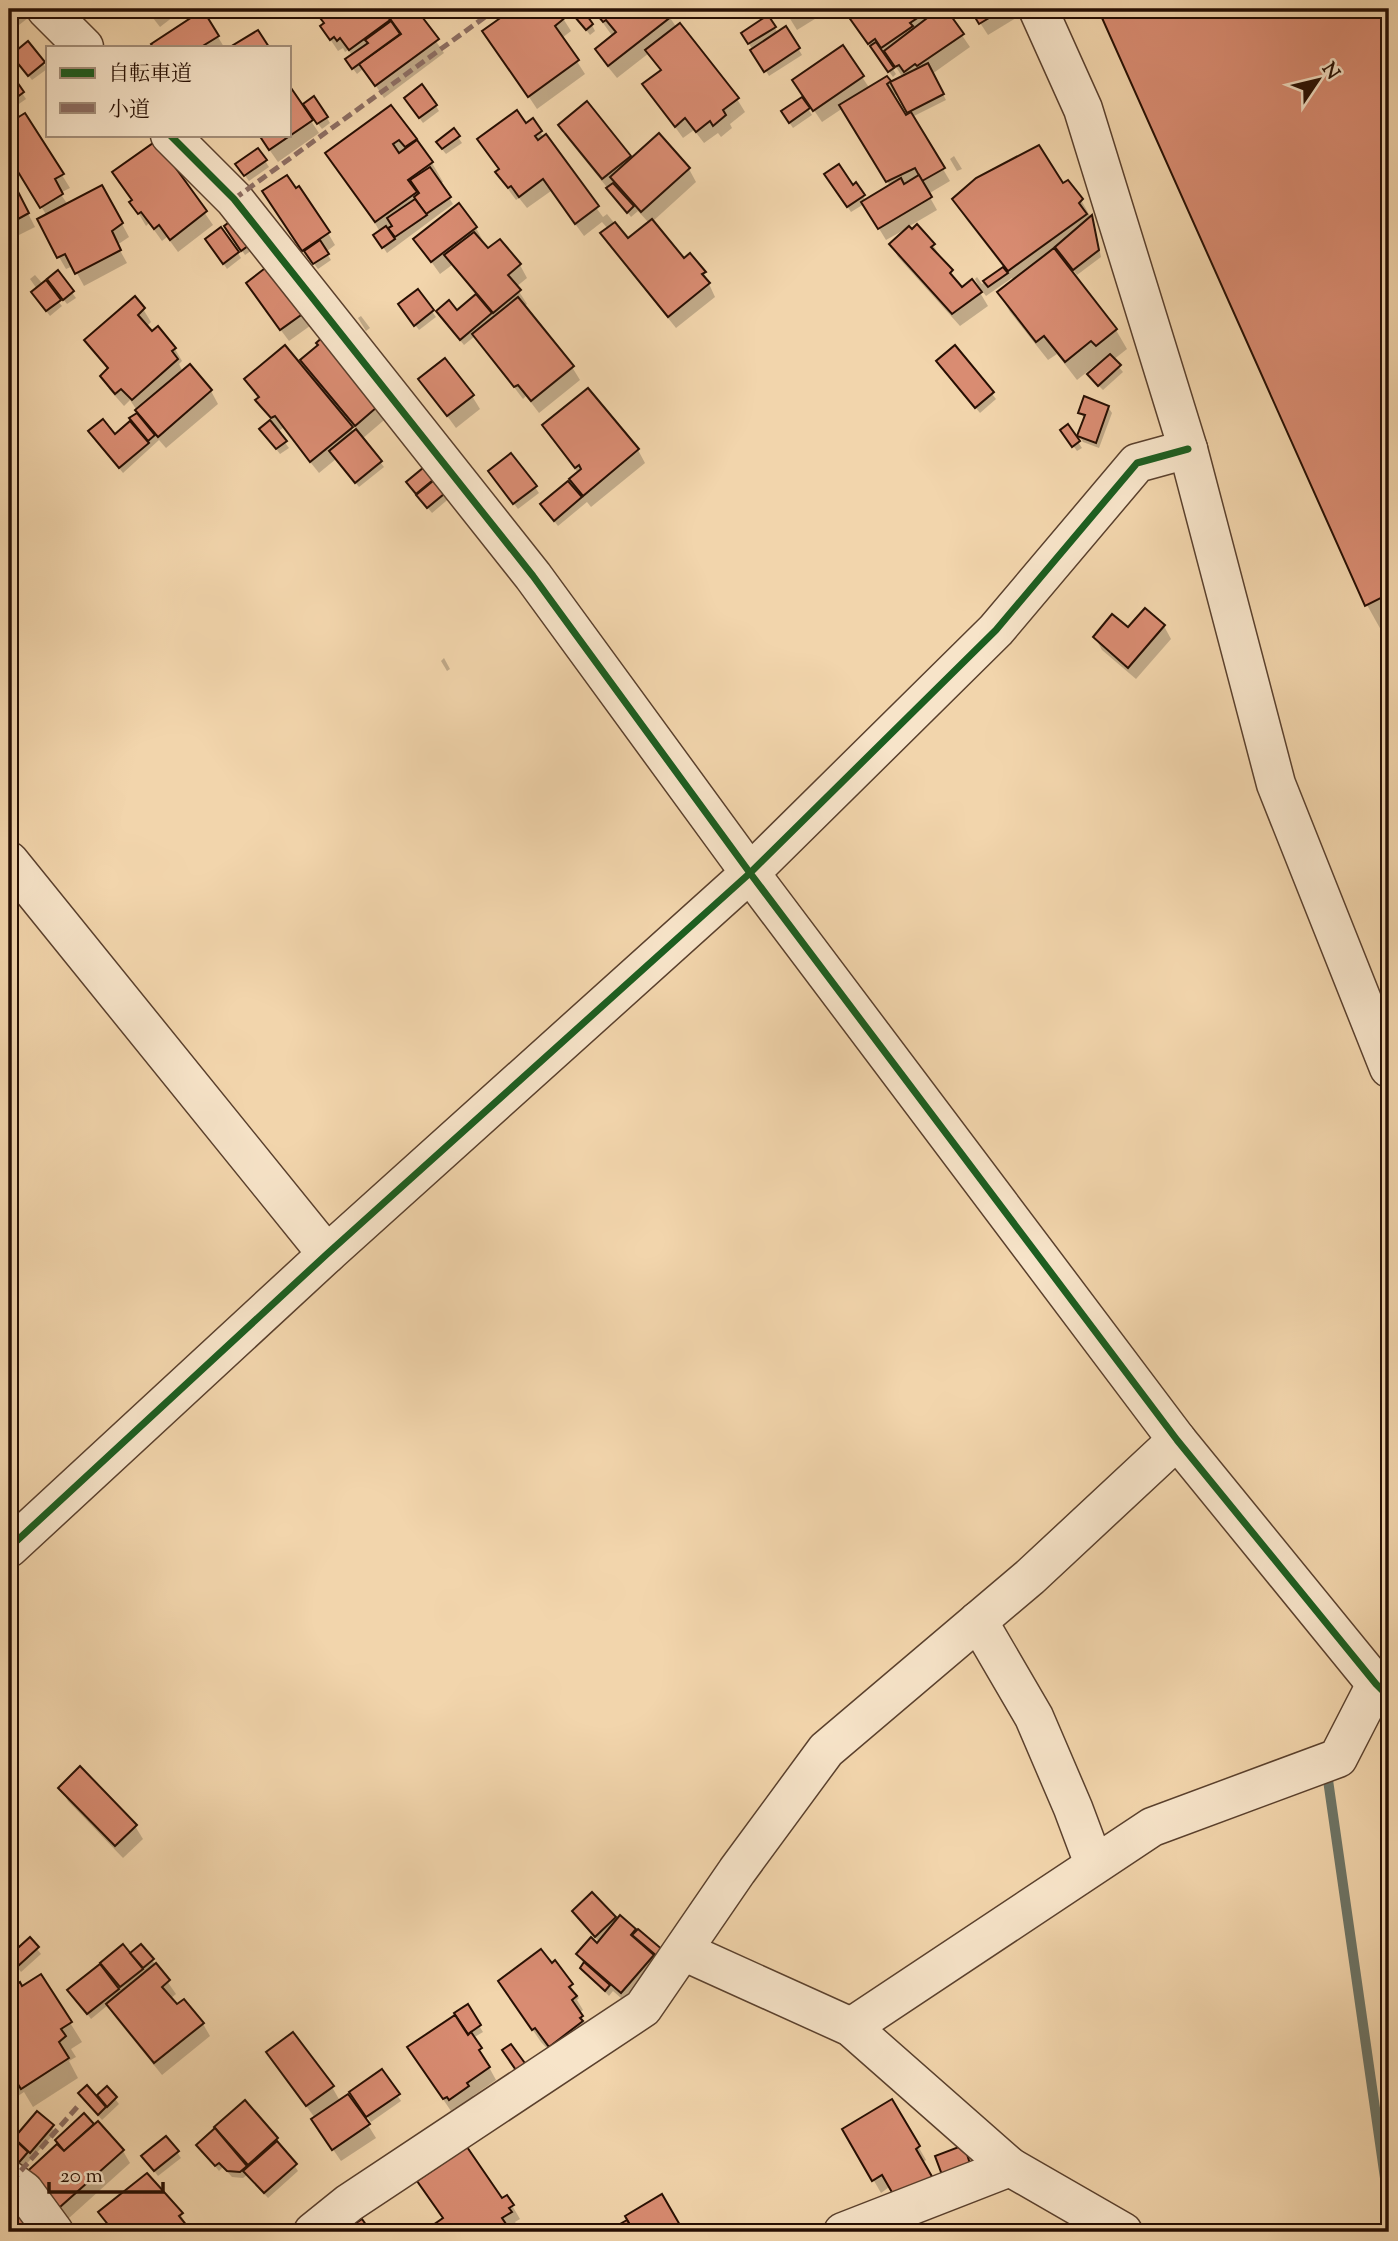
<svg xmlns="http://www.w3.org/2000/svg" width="1398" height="2241" font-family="'Sorts Mill Goudy','Noto Serif JP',serif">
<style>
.shadow{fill:#0003;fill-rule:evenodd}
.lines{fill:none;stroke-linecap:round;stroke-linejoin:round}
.stream{stroke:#6d7567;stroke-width:10}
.building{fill:#d98c72;stroke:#270f03;stroke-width:2}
.minor-casing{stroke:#5a402d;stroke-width:41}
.minor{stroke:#f7e4c9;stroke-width:38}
.quiet{stroke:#8d6e63;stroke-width:5;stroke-dasharray:10 5;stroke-linecap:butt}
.cycleway-casing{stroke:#f7e4c9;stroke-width:11}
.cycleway{stroke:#1b5e20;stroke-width:7}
</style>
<rect width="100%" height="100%" fill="#f2d5ac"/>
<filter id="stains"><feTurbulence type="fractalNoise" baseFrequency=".00286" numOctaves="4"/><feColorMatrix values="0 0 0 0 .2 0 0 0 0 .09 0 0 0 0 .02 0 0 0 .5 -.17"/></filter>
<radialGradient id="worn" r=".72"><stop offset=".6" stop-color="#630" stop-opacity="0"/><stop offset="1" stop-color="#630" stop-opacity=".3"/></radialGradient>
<g class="shadow">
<polygon points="9,9 22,9 28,18 10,32"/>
<polygon points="146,9 181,9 182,10 160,27"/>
<polygon points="251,9 271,9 259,18"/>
<polygon points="313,9 414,9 444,53 384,98 364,68 357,74 351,66 353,56 348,50 345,52 343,48 338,51 330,39 325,24"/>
<polygon points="516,9 557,9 571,31 562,38 585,74 537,109 485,31"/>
<polygon points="593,9 664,9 677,28 680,26 737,99 745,112 730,124 732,128 721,137 718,133 704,143 694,130 683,138 644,84 661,71 649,53 617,78 604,62 597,49 613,37"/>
<polygon points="719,9 734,9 736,12 726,19"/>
<polygon points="784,9 831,9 797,30"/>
<path d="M843,9H944L970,47L932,74L946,100L912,117L950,181L928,194L937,210L908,227L933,245L961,289L979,291L988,306L960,326L898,257L891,244L905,231L904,230L886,240L864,204L851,212L830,181L852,187L856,185L866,201L890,186L843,108L822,122L802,93L843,48L870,89L887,79L890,84L903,78L891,59L888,62L896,74L893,77ZM898,93L910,115L905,118L893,97Z"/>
<polygon points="971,9 1024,9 1026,12 988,35"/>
<polygon points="1100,9 1389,9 1389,626 1381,630 1367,605"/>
<polygon points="768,17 778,33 786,28 802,55 769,76 746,39"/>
<polygon points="581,23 592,25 595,31 590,35"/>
<polygon points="218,37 224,47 155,47 153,44"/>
<polygon points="28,44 47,69 32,80 17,61"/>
<polygon points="13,79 26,99 9,111 9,82"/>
<polygon points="289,88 319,133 278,162 259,135 289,135"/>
<polygon points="802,99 812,115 793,128 786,118"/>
<polygon points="409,104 436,106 439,111 423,123"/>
<polygon points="391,107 432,163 443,182 440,184 453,204 387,253 379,241 380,232 376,225 327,154"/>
<polygon points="310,113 327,118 330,123 322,129"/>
<polygon points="25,115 70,188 60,193 68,205 102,187 129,237 117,245 127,263 84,286 73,266 66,269 59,257 47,216 9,155 9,125"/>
<polygon points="560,125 629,157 632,160 659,136 689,169 696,182 652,222 683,261 690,256 704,273 715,297 676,328 610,246 603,234 608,229 602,222 584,236 551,191 527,208 519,198 516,200 505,185 497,172 500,171 479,140 525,126 540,132 603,217 607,214 628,240 649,223 638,211 631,217 567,138"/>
<polygon points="453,130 462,143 446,154 441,148"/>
<polygon points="156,143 213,225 178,252 167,237 162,241 149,223 146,226 132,202"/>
<polygon points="258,150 269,167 249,181 241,170"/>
<polygon points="954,156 962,169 957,171 950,159"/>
<polygon points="11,180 35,227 9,240 9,181"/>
<polygon points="1063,186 1081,200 1094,223 1101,257 1077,275 1064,257 1061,260 1116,330 1127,349 1113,360 1123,372 1103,390 1093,380 1099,366 1097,364 1077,380 1057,354 1048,360 1010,312 999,293 1014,281 1012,278 986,296 979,287 975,279 977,277 982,284 1004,268 966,219 955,199"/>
<polygon points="272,205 328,233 335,245 326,252 331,260 318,269 312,261 311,262"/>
<polygon points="458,205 476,228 483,241 481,242 488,251 520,265 527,278 516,287 527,304 523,307 572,367 580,380 539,413 526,396 523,399 475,336 464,345 441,317 457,313 477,296 452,265 440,274 415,239"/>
<polygon points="229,232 258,246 245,255"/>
<polygon points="211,245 238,253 241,258 227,269"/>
<polygon points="274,265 314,323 289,341 256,297"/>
<polygon points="58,273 76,298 67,304 52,285"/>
<polygon points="35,275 62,306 50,316 36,298 37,289 30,279"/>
<polygon points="418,292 436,317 419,330 404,310"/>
<polygon points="143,309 151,322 146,327 175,349 182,361 179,364 183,372 190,366 211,391 218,404 166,448 159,440 123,473 90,432 115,436 133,421 144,421 130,400 124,406 109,389 102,376 108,370 86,341"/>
<polygon points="361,316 370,328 366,331 358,318"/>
<polygon points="955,347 996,399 980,413 942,367"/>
<path d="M303,360L390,415L362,439L384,467L359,487L336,459L319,473L283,428L277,432L289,448L280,454L261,429L272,421L246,380L312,381L314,380ZM349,420L358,430L354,433L348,422Z"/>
<polygon points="420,379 472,396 480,409 456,428"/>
<polygon points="588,391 638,450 645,463 591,507 587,502 558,526 542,505 578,492 571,480 578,473 545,426"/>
<polygon points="1108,407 1112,413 1099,448 1083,442 1079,436 1085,419 1080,413"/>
<polygon points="1068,427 1082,448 1077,451 1066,436"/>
<polygon points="429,466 452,496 432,513 411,488"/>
<polygon points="493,477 535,487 539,493 518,509"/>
<polygon points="1164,626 1171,639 1136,679 1102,650 1095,637 1128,630"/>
<polygon points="444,658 450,669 447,671 441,661"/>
<polygon points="61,1788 135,1826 143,1839 123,1858 68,1801"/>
<polygon points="592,1894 617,1922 620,1918 635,1930 662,1962 651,1953 660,1969 629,2005 613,1991 609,1996 582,1968 584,1965 578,1954 599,1942 574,1912"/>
<polygon points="9,1912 16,1924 12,1927 19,1939 9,1947"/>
<polygon points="30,1940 41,1954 21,1972 10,1958"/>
<polygon points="122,1946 130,1955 152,1960 176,1994 170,1999 177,2007 203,2024 210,2036 162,2075 115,2017 108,2005 91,2019 70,1991"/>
<polygon points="555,1963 579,1998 577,2000 583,2010 579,2013 589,2029 557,2059 541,2042 508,1994"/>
<polygon points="41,1976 82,2042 71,2049 76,2057 69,2061 78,2078 33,2107 24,2092 18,2096 9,2082 9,1992 20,1984 22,1988"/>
<polygon points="467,2007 483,2032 473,2038 496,2080 473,2096 474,2099 457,2111 455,2108 451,2111 417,2061 470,2035 457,2014"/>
<polygon points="276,2065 332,2087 340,2101 368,2125 376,2138 341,2161 321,2132 315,2118"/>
<polygon points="382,2072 401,2101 371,2122 354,2098"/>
<polygon points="107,2089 119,2104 102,2120 84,2099 96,2098"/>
<polygon points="892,2101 926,2160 881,2193 844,2129"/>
<polygon points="245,2103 277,2139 298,2171 268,2198 247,2175 243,2178 232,2177 223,2167 219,2171 198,2146"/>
<polygon points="37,2114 56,2132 19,2172 9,2163 9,2129 15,2139"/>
<polygon points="92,2125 123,2151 130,2163 59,2227 21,2179 59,2145"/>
<polygon points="177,2152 181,2158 158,2176 147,2162"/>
<polygon points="147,2176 181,2215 190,2232 113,2232 108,2225 100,2212"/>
<polygon points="507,2197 520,2219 515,2222 517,2225 509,2232 439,2232 435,2226"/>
</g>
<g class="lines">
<polyline class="stream" points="1328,1780 1389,2206"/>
</g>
<g class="building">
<polygon points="9,9 24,9 26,12 9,25"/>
<polygon points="313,9 382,9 390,20 349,50 340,38 337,41 334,37 330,40 320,26 324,23"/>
<polygon points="383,9 416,9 439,39 375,86 359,64 401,34"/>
<polygon points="513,9 559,9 566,17 555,26 579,60 528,97 482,31"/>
<polygon points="592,9 666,9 672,16 608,66 595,49 616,32 606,20 603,22"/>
<polygon points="843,9 931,9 910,23 913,26 881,48 875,39 868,44"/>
<polygon points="939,9 946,9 964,34 917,66 915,64 904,72 899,65 895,67 884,51"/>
<polygon points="970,9 1004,9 979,24"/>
<polygon points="1098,9 1389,9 1389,594 1365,606"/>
<polygon points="203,10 219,36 201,47 153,47 151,44"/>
<polygon points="583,10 593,24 586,30 575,17"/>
<polygon points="768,15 776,27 748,44 741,33"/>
<polygon points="391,21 400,34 352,69 345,59 368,43 365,40"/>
<polygon points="680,23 739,98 723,110 726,115 713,126 710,121 696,132 685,118 675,127 642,84 661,70 645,50"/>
<polygon points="786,26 800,48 764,72 750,50"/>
<polygon points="258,30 269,47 230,47"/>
<polygon points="28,41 45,62 28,76 11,55"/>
<polygon points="876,42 894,68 888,72 870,46"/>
<polygon points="843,45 864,76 813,111 792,80"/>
<polygon points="928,63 944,94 907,113 890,82"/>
<polygon points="13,76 24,92 9,103 9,80"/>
<polygon points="887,76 891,81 887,84 906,115 911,112 945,168 922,181 915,168 886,182 839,105"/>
<polygon points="422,84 437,105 419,118 404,98"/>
<polygon points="289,85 313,120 269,150 259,135 289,135"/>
<polygon points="314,96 328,117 317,124 303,104"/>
<polygon points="802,97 810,108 789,123 781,111"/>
<polygon points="587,101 631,156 602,179 558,125"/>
<polygon points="391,105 417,139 405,147 399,140 393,144 399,153 417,140 433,162 408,180 417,192 375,222 325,153"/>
<polygon points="517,110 526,123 533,118 542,131 535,136 538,140 546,134 599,206 575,224 543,179 519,197 511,186 508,188 495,172 499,169 477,139"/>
<polygon points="25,113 64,174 55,179 63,194 40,208 9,157 9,123"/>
<polygon points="454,128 460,136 442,149 436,142"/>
<polygon points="659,133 690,168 641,212 610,177"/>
<polygon points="156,141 207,211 170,240 159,225 154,229 141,212 138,214 129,202 132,200 112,172"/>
<polygon points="1039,145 1063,183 1068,180 1083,199 1079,203 1087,214 1008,271 952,199 976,178"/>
<polygon points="258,148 267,160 244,176 235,164"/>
<polygon points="839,164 853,185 856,182 865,195 847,207 824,174"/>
<polygon points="430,167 451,197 426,214 414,197 419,193 410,180"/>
<polygon points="287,175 296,188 299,186 330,232 302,251 262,191"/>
<polygon points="919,175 932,197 878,229 861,202 901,178 904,184"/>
<polygon points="11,178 29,213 9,224 9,179"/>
<polygon points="613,183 634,206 627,213 606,188"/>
<polygon points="102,185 123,223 112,231 121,250 75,274 65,254 57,258 37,219"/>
<polygon points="415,199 427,215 395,237 388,228 392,226 387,218"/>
<polygon points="459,203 477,227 431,262 413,239"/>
<polygon points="239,215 256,240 241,251 224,226"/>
<polygon points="1092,215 1099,250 1073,270 1055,247"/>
<polygon points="652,219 684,258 690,253 706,272 702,274 710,283 668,317 600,233 615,222 628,238"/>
<polygon points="917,224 935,244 931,247 953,270 950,273 962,287 972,279 982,292 952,314 889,244 909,226 912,229"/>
<polygon points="386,226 395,239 382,248 373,235"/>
<polygon points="221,227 239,252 223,264 205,239"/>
<polygon points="474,232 488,248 500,239 521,264 508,275 521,290 493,313 444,255"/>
<polygon points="320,240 329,254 313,264 304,251"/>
<polygon points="1054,248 1117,329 1096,346 1091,341 1065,362 1044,336 1036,342 997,292"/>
<polygon points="269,265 308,310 280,330 246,283"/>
<polygon points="1003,267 1008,273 988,287 983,281"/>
<polygon points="58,270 74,291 63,300 47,279"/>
<polygon points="46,280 61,300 46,311 31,292"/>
<polygon points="418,289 434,310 414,326 398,304"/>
<polygon points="476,294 492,313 460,340 436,311 449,300 457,310"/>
<polygon points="135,296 145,308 138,315 152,331 158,326 176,348 172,351 178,359 132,400 121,389 115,394 100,376 108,368 84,340"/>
<polygon points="518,297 574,366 531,401 518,385 514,387 472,334"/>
<polygon points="326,334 384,401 355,426 300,360 318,345 316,343"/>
<polygon points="285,345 353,427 310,462 275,416 271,418 255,400 259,397 244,379"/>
<polygon points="955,345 994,392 975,408 936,361"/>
<polygon points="1110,354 1121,365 1098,386 1087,374"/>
<polygon points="445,358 474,395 447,416 418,379"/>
<polygon points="190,364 212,390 158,437 135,410"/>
<polygon points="588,388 639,449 583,496 569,479 581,469 579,465 575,468 542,425"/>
<polygon points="1084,396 1109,406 1096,443 1077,436 1085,415 1078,413"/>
<polygon points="137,413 155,435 148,441 129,418"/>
<polygon points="103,419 115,434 130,421 149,443 119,468 88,431"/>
<polygon points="270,420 287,441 276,449 259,429"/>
<polygon points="1068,424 1080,441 1072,447 1060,430"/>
<polygon points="356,429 382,461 355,483 329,451"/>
<polygon points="511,453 537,486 513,504 488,471"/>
<polygon points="429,463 439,475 416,494 406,482"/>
<polygon points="439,476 450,489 427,508 416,495"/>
<polygon points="568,481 582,497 554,521 540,504"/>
<polygon points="1145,608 1165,625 1128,668 1093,637 1112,614 1128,627"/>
<polygon points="80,1766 137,1825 115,1846 58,1788"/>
<polygon points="592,1892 616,1917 595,1937 572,1911"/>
<polygon points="620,1915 636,1929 631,1935 654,1955 621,1993 576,1954 591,1937 597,1943"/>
<polygon points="638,1929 664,1951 658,1957 632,1935"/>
<polygon points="30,1937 39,1947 17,1967 9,1956"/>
<polygon points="123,1944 143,1969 120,1987 100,1963"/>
<polygon points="141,1944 154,1959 143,1968 130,1953"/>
<polygon points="541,1949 552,1963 555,1960 573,1984 569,1987 577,1996 572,2000 583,2016 580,2018 583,2021 549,2047 535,2028 532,2030 498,1981"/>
<polygon points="584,1962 610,1985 605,1991 580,1968"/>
<polygon points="156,1963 170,1980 162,1987 177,2004 184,1999 204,2023 154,2063 106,2004"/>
<polygon points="100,1964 119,1989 87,2014 67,1990"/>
<polygon points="41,1974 72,2022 61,2029 66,2036 59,2042 69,2058 21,2089 9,2070 9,1990 20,1982 22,1986"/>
<polygon points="468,2004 481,2025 468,2034 454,2013"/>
<polygon points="455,2015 468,2035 471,2032 482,2048 479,2050 490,2067 467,2083 469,2086 449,2100 447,2097 443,2099 407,2047"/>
<polygon points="293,2032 334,2086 306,2106 266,2052"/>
<polygon points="511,2044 527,2066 518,2073 502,2050"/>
<polygon points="382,2069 400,2094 366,2117 349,2092"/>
<polygon points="87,2085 106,2107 98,2115 78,2093"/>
<polygon points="107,2086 117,2097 107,2107 97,2095"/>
<polygon points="348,2094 370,2124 332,2150 311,2119"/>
<polygon points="892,2099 920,2146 916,2149 934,2180 897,2201 882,2175 872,2181 842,2129"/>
<polygon points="245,2100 278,2138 248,2165 214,2127"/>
<polygon points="37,2111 54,2125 30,2153 14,2138"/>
<polygon points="84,2113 94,2124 64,2151 55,2140"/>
<polygon points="98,2121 124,2150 51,2215 19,2179 57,2144 64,2151"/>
<polygon points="215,2128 247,2166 240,2172 227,2171 219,2163 215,2166 196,2145"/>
<polygon points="9,2134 28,2152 15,2167 9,2162"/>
<polygon points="166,2136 179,2151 154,2171 141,2156"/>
<polygon points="277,2141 297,2164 264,2193 243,2171"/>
<polygon points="964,2145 972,2170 944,2180 935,2156"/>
<polygon points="467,2147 502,2198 507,2195 514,2205 509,2208 512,2212 502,2218 508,2227 500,2232 438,2232 433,2225 443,2218 417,2181"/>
<polygon points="147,2173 183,2213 179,2216 192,2232 114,2232 98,2212"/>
<polygon points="662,2194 684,2232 634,2232 625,2216"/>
<polygon points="9,2196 38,2232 9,2232"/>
<polygon points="362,2219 371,2232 343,2232"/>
<polygon points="627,2220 634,2232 606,2232"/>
</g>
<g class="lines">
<defs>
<g id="minor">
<polyline points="46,9 84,47"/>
<polyline points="1038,9 1083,109 1188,449 1276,784 1389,1068"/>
<polyline points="170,135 234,199 533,576 750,873 1177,1440 1376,1684 1389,1697"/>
<polyline points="9,861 327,1254"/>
<polyline points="9,1548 327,1254 750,873 996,630 1137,463 1188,449"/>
<polyline points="978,1621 1034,1717 1073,1808 1094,1864"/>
<polyline points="683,1951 851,2027 1010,2167 1123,2232"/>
<polyline points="851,2027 1152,1827 1338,1758 1376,1684"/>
<polyline points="9,2180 24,2191 54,2232"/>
<polyline points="313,2232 349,2203 643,2008 737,1871 826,1750 1030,1577 1177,1440"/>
<polyline points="843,2232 1010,2167"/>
</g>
</defs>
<use href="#minor" class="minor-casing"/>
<use href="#minor" class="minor"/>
<g class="quiet">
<polyline points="234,199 496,9"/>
<polyline points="11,2182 78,2106"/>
</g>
<defs>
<g id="cycleway">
<polyline points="170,135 234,199 533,576 750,873 1177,1440 1376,1684 1389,1697"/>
<polyline points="9,1548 327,1254 750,873 996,630 1137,463 1188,449"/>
</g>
</defs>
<use href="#cycleway" class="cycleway-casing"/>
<use href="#cycleway" class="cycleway"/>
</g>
<rect width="1398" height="2241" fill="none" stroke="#f2d5ac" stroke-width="35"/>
<rect x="10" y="10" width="1377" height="2220" fill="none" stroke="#270f03" stroke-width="3.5"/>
<rect x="18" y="18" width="1363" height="2206" fill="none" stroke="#270f03" stroke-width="2"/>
<rect x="46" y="46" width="245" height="91" fill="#f7e4c9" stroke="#a48f7a" stroke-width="2"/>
<rect x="60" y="68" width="35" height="10" fill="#1b5e20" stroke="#a48f7a" stroke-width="2"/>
<text x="108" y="80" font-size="21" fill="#270f03">自転車道</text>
<rect x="60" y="103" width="35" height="10" fill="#8d6e63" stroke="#a48f7a" stroke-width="2"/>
<text x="108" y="116" font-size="21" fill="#270f03">小道</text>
<g transform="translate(1318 80) rotate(55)" stroke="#f7e4c9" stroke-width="5" paint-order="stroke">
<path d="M0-5L12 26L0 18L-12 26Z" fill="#270f03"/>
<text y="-10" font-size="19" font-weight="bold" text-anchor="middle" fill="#270f03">N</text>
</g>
<path d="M49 2182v10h114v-10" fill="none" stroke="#270f03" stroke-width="3.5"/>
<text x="60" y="2182" font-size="21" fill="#270f03" stroke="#f7e4c9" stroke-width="5" paint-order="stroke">20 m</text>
<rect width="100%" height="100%" filter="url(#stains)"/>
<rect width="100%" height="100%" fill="url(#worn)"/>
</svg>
